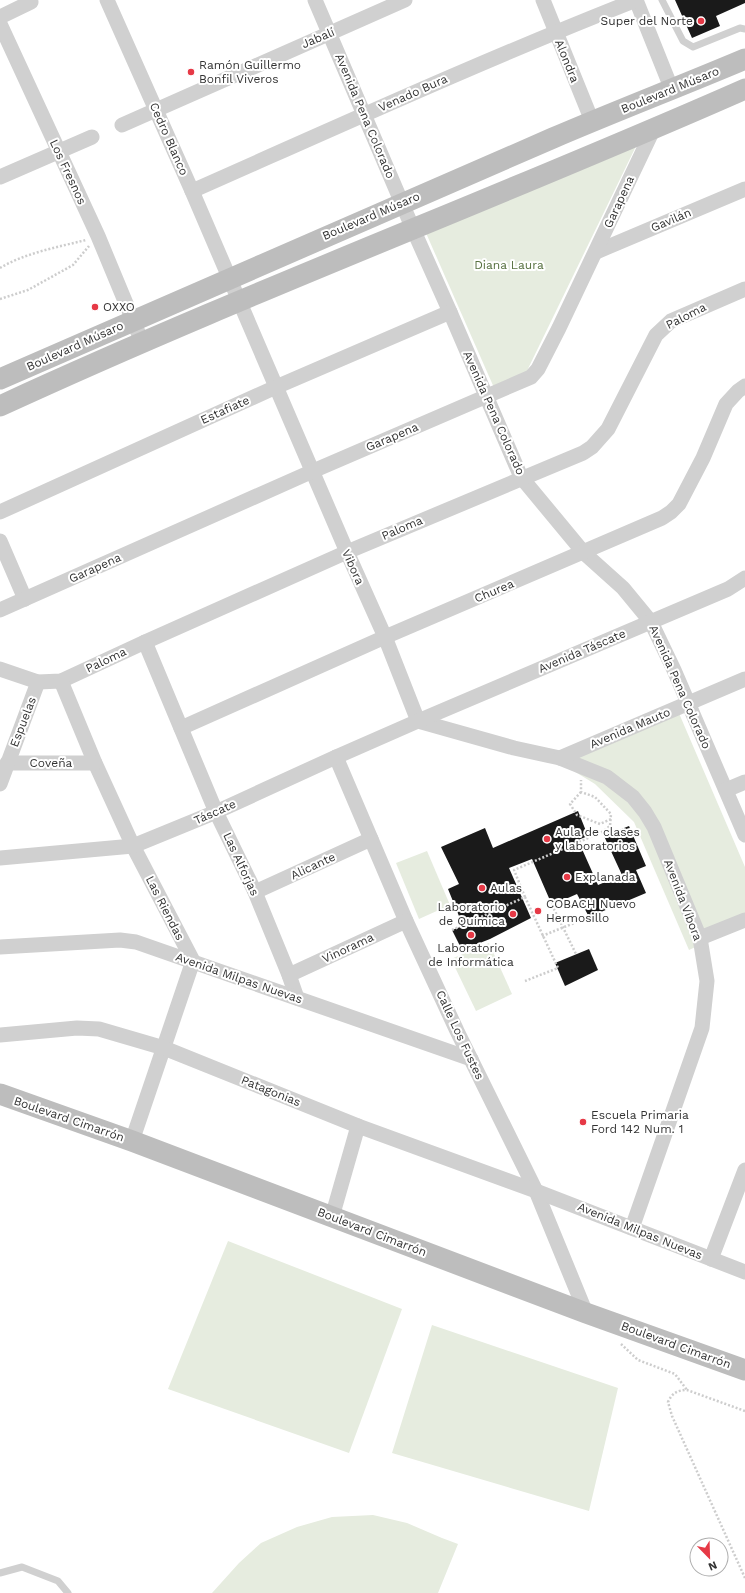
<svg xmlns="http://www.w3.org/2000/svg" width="745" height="1593" font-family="'Work Sans',sans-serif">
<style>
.green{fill:#e6ecdf}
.building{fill:#1a1a1a}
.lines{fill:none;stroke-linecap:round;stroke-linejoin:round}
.path{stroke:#cdcdcd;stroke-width:2.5;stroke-dasharray:2 2;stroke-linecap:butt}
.lane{stroke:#d0d0d0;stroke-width:7}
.street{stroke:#d0d0d0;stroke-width:15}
.secondary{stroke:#bdbdbd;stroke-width:21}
.poi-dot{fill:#e63946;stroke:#fff;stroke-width:1.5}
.labels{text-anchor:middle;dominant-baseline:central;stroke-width:4;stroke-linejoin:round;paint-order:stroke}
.poi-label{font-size:12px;fill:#333;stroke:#fff;text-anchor:start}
.street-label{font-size:12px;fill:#333;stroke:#fff}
.park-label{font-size:12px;fill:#56703f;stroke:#fff}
</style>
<rect width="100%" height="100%" fill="#fff"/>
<g class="green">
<polygon points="639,140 524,377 495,390 426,233"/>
<polygon points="678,711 745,867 745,924 689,950 634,822 595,784 554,759"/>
<polygon points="427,851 450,905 419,919 396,863"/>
<polygon points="489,943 512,994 476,1011 451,959"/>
<polygon points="228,1241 402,1309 349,1453 168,1389"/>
<polygon points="432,1325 618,1388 589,1511 392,1453"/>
<polygon points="373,1515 407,1523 442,1538 458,1544 438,1593 212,1593 239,1563 261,1543 297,1527 332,1517"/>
</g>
<g class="building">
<polygon points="675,0 745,0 745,3 716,16 720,26 692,38"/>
<polygon points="578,811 588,836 578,840 598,885 622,875 604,836 629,826 646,866 636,870 646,893 589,917 577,894 552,905 532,859 509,868 531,918 490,939 462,950 452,930 463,926 448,889 459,884 441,847 485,828 493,848"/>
<polygon points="589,949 598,970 565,986 555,963"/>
</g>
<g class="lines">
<g class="path">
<path d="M0,268C25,253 58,247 86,240"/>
<polyline points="0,299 28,290 73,265 89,246"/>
<polyline points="581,792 570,804 577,815 600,824 611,819"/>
<polyline points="525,897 514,870 602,832 610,826 611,814 595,797 581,792 581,780"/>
<polyline points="552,905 576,954"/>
<polyline points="452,930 525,897 558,968 525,981"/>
<polyline points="542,936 589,917"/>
<polyline points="621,1344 638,1360 675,1374 687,1390"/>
<path d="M745,1411L687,1390C678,1390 672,1393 668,1402L672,1416L745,1578"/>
</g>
<g class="lane">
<polyline points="662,0 683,41 693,47 740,28 745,29"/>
<polyline points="0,1573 22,1567 58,1581 68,1593"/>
</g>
<g class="street">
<polyline points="107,0 192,191 347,552 385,637 418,721 514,748 560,758 607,777 633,797 645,812 654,827 700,938 707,981 702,1028 632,1228"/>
<polyline points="315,0 413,229 450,312 521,477 584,553 623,588 651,622 674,670 745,835"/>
<polyline points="543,0 592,121"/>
<polyline points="636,0 672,90"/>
<polyline points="0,17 31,2"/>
<polyline points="0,24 98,236 142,342"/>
<polyline points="122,125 405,0"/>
<polyline points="0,177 92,137"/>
<path d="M192,191C339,126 486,59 636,0"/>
<polyline points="596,252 745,189"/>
<polyline points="0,512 276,387 450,312"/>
<polyline points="0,541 25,599"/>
<polyline points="0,610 313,471 531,377 538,369 559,328 653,130"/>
<polyline points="145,642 216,812 255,892 289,975 297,998"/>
<polyline points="0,669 38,682 61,681 145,642 347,552 583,453 592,447 608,429 656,335 671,321 745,289"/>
<polyline points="61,681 95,763 133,846 193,961 132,1141"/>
<polyline points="181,728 385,637 662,518 671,512 679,504 703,458 726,404 738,391 745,386"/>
<polyline points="336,757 406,921 457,1031 536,1191 586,1313"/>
<polyline points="560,758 745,679"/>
<polyline points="7,763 95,763"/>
<polyline points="0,784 38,682"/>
<polyline points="726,790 745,782"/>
<polyline points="0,858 133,846 216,812 336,757 418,721 728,589 745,578"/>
<polyline points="255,892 371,839"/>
<polyline points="700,938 745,920"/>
<polyline points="0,947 120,940 136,942 471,1059"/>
<polyline points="289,975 406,921"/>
<polyline points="0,1035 77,1028 99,1029 164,1048 358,1126 536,1191 745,1272"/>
<polyline points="332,1217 358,1126"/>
<polyline points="711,1259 745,1170"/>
</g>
<g class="secondary">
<path d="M0,379C184,298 368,217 553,138C616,111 681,86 745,59"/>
<path d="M0,406C245,293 498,198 745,89"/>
<polyline points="0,1094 132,1141 586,1313 745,1370"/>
</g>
</g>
<g class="poi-dot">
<circle cx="701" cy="21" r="4"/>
<circle cx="191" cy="72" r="4"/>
<circle cx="95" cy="307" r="4"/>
<circle cx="547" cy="839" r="4"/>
<circle cx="567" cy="877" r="4"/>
<circle cx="482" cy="888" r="4"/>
<circle cx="538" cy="911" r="4"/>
<circle cx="513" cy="914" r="4"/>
<circle cx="471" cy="935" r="4"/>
<circle cx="583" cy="1122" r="4"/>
</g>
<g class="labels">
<g class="poi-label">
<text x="693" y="21" text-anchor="end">Super del Norte</text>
<text x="199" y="65">Ramón Guillermo<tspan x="199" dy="14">Bonfil Viveros</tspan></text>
<text x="103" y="307">OXXO</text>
<text x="555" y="832">Aula de clases<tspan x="555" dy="14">y laboratorios</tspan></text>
<text x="575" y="877">Explanada</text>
<text x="490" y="888">Aulas</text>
<text x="546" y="904">COBACH Nuevo<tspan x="546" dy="14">Hermosillo</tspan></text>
<text x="505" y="907" text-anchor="end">Laboratorio<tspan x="505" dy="14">de Química</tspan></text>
<text x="471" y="948" text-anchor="middle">Laboratorio<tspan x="471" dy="14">de Informática</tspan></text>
<text x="591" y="1115">Escuela Primaria<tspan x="591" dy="14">Ford 142 Num. 1</tspan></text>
</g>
<g class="street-label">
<text transform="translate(318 38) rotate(-23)">Jabalí</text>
<text transform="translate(567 61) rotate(68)">Alondra</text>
<text transform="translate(670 90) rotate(-22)">Boulevard Músaro</text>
<text transform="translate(413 93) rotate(-24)">Venado Bura</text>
<text transform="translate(365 116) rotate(67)">Avenida Pena Colorado</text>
<text transform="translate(169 139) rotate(66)">Cedro Blanco</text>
<text transform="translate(68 172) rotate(65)">Los Fresnos</text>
<text transform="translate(619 202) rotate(-65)">Garapena</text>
<text transform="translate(371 216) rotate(-23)">Boulevard Músaro</text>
<text transform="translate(671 220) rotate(-23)">Gavilán</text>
<text transform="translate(686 316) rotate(-27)">Paloma</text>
<text transform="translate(75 346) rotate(-24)">Boulevard Músaro</text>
<text transform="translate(225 410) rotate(-24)">Estafiate</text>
<text transform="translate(494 413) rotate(66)">Avenida Pena Colorado</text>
<text transform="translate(392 437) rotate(-23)">Garapena</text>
<text transform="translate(402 528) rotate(-23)">Paloma</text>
<text transform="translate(353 567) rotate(66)">Vibora</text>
<text transform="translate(95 568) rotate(-24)">Garapena</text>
<text transform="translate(494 591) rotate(-23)">Churea</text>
<text transform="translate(582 651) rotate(-23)">Avenida Táscate</text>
<text transform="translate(106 660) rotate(-25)">Paloma</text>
<text transform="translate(680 687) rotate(66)">Avenida Pena Colorado</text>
<text transform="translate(23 722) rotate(-69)">Espuelas</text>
<text transform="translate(630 728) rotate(-23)">Avenida Mauto</text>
<text x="51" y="763">Coveña</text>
<text transform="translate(215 812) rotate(-24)">Táscate</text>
<text transform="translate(241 864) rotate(65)">Las Alforjas</text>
<text transform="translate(313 866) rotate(-25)">Alicante</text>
<text transform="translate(683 900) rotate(69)">Avenida Víbora</text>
<text transform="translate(165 908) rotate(63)">Las Riendas</text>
<text transform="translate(348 948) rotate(-25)">Vinorama</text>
<text transform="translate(239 978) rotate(19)">Avenida Milpas Nuevas</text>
<text transform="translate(460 1035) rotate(65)">Calle Los Fustes</text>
<text transform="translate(271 1091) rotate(22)">Patagonias</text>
<text transform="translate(69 1119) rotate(19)">Boulevard Cimarrón</text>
<text transform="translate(640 1231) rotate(22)">Avenida Milpas Nuevas</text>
<text transform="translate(372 1232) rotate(21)">Boulevard Cimarrón</text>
<text transform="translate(676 1345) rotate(20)">Boulevard Cimarrón</text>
</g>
<g class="park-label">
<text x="509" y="265">Diana Laura</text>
</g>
</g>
<g transform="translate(709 1557) rotate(157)"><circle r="19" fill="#ffffff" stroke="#adadad"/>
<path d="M0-3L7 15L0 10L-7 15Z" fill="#e63946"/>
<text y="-6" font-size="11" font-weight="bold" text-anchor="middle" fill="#333333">N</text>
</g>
</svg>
